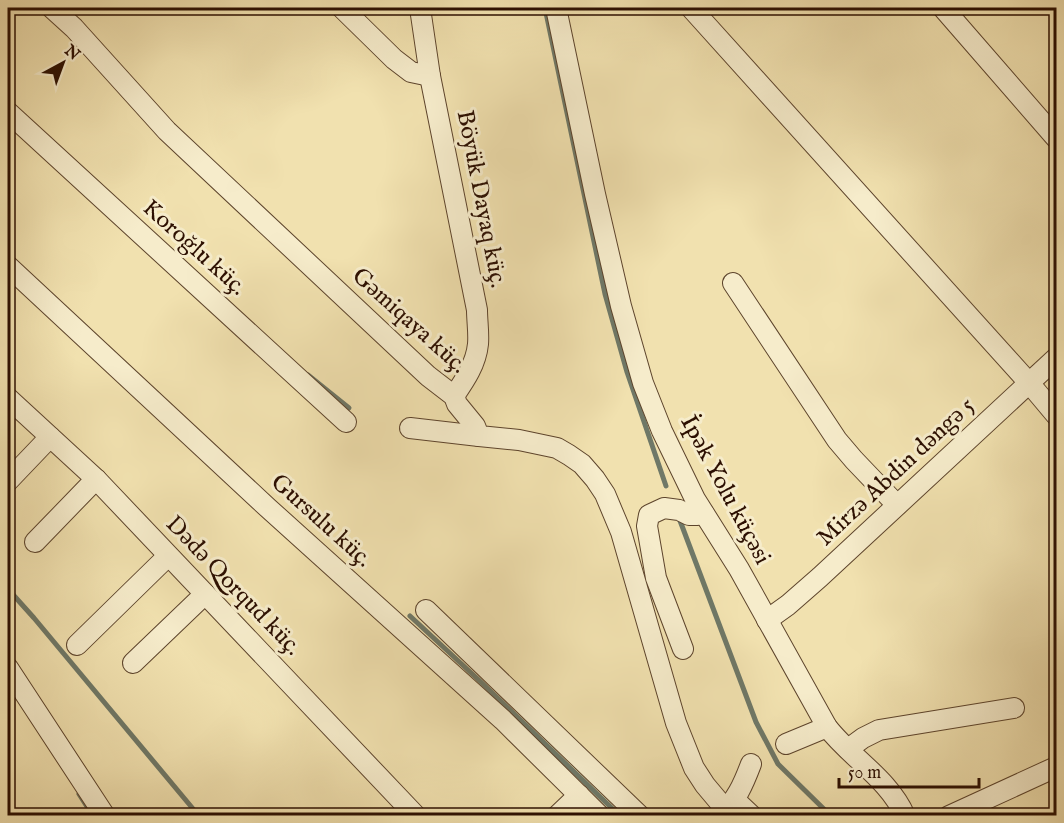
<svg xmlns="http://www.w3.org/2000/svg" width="1064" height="823" font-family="'IM FELL English',serif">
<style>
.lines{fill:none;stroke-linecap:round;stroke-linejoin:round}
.stream{stroke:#6f7867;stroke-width:5}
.minor-casing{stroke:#5d442c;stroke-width:22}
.minor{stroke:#f6eccb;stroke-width:20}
.labels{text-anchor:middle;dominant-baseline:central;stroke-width:6;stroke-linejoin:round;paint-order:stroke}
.street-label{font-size:24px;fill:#2c0f01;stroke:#f6eccb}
</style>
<rect width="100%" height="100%" fill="#f1e1af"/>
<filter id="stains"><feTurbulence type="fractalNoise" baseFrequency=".00333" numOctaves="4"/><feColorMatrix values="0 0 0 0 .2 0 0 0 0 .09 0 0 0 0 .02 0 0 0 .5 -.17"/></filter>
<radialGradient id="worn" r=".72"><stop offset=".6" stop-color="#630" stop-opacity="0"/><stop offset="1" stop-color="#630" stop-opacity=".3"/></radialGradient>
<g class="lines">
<g class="stream">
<polyline points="545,8 605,294 627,372 666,486"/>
<polyline points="308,375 349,408"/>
<polyline points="679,518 756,722 778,764 831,816"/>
<polyline points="8,589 34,618 199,816"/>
<polyline points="410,616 482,683 620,816"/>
<polyline points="79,794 93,816"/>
</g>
<defs>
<g id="minor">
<polyline points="52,8 74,28 167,131 428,376 454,396 457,404 475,426 479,436 519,440 557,448 569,455 582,464 595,479 605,494 621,532 676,723 694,768 705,785 726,810"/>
<polyline points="342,8 394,59 411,72 430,76"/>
<path d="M420,8L430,76L477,310C477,321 479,333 478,344C476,364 465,380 454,396"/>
<path d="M556,8L595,194L621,306L643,383L662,431L695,499L739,569L827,727C851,758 889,779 905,816"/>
<polyline points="691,8 1030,384 1056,415"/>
<polyline points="943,8 1056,138"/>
<polyline points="8,112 346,422"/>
<polyline points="8,266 268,508 503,720 600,816"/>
<polyline points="733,283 837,440 854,460 897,505"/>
<polyline points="8,398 96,479 416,816"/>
<polyline points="410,428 479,436"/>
<polyline points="8,481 50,437"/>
<polyline points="35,542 96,479"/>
<polyline points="426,610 640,816"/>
<polyline points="767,620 788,605 820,577 1056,358"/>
<polyline points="77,645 168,556"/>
<polyline points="683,649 656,578 647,526 649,515 664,508 679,510 689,515 696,515 704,514"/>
<polyline points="133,663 205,594"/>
<polyline points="8,668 105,816"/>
<polyline points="786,744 827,727"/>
<polyline points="848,749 863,738 879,730 1014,708"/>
<polyline points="735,800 752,816"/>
<polyline points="557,816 579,795"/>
<path d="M720,816C737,799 743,785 751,764"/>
<polyline points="949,816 1056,767"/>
</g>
</defs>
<use href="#minor" class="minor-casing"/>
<use href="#minor" class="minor"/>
</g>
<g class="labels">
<g class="street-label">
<text transform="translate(481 199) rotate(79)">Böyük Dayaq küç.</text>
<text transform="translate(194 248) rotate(42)">Koroğlu küç.</text>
<text transform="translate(409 321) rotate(42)">Gəmiqaya küç.</text>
<text transform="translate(896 472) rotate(-43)">Mirzə Abdin dəngə 5</text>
<text transform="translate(725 490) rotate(62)">İpək Yolu küçəsi</text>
<text transform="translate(321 521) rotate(42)">Gursulu küç.</text>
<text transform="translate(233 586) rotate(46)">Dədə Qorqud küç.</text>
</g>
</g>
<rect width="1064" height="823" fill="none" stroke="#f1e1af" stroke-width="30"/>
<rect x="9" y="9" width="1046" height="805" fill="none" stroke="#2c0f01" stroke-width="3"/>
<rect x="15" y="15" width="1034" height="793" fill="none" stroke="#2c0f01" stroke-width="1.5"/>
<g transform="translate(63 63) rotate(41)" stroke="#f6eccb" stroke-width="4.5" paint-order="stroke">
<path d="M0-4.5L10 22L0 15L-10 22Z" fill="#2c0f01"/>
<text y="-9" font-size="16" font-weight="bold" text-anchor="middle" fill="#2c0f01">N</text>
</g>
<path d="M839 778v9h140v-9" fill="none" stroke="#2c0f01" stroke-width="3"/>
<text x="848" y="778" font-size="18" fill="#2c0f01" stroke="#f6eccb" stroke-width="4.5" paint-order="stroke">50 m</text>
<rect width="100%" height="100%" filter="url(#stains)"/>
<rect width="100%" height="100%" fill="url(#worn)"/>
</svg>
